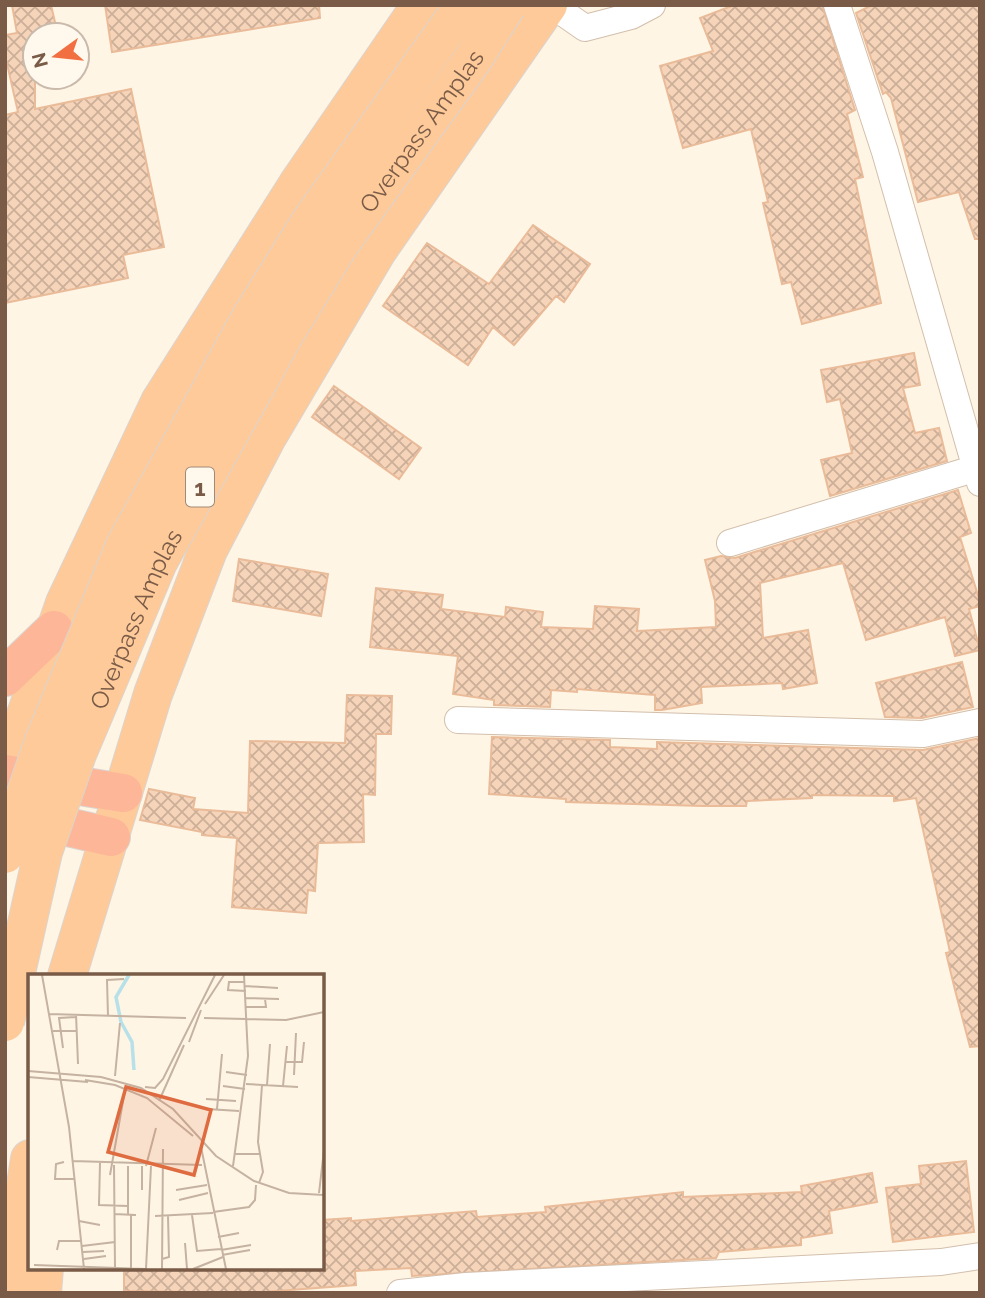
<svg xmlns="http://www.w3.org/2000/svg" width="985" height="1298" viewBox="0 0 985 1298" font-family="Raleway,sans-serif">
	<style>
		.building { fill: url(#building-cross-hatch); stroke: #eabb99; stroke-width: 2 }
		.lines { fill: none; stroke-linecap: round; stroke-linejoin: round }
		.minor-casing { stroke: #d3bfac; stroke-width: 28 }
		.trunk-casing { stroke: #dcd4cf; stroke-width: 40 }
		.motorway-casing { stroke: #dcd4cf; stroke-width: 40 }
		.minor { stroke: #fff; stroke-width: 26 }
		.trunk { stroke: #feca99; stroke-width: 38 }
		.motorway { stroke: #fdb697; stroke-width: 38 }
		.trunk-bridge-casing { stroke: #dcd4cf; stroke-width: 40; stroke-linecap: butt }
		.trunk-bridge { stroke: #feca99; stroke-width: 38 }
		.labels { text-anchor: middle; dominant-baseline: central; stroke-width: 6; stroke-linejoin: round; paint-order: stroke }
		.shield { fill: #fff9ed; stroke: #a18a79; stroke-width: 2 }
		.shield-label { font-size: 23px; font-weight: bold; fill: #795b47 }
		.street-label { font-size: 24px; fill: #795b47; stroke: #fff9ed }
		.inset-river { fill: none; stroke: #b7e0e9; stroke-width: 3.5 }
		.inset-road { fill: none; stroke: #c5b2a1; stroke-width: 2 }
		.view { fill: #df6c41; fill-opacity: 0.15; stroke: #df6c41; stroke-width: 3.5 }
		.inset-edge { fill: none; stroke: #795b47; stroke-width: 3.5 }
	</style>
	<defs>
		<pattern id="building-cross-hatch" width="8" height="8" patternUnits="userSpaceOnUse" patternTransform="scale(1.75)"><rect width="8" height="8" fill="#f6d4ba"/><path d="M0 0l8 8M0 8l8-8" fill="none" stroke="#ccaf99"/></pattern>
	</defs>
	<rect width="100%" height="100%" fill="#fef5e5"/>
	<path class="building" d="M12,5H51L58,35H35V109L131,89L164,247L123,255L128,278L5,303V115L18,112L5,55V35L17,33Z
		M105,5H319L320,18L112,52Z
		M734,5H822L855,110L847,114L863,177L855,179L881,303L802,324L791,282L782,284L763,203L768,202L751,129L683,148L660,66L713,51L700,18Z
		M872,5H980V239H975L959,192L918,202L891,98L886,92L883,94L856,13Z
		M533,225L590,264L564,302L556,296L514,345L493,327L468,365L383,306L427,243L489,284Z
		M914,353L920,385L903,388L915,433L939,428L947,461L830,496L821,460L852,453L840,399L827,402L821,370Z
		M334,386L421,448L399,479L312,417Z
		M958,490L971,533L960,537L980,602V606L969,609L980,650L955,656L945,617L866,640L843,563L760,583L763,638L808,630L817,683L783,689L782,683L701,687L702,703L662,710H655V695L577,689V692L551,690L550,707L494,705V700L453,694L458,656L370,647L376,588L443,595L441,609L505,617L506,607L543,612L541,627L593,629L595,606L639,609L637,631L716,627L715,601L705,560L721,556L735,558Z
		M239,559L328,574L321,616L233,601Z
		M962,662L973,707L922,718L885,717L876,683Z
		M347,695L392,696L391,734H376L375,795L363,794L364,842L318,843L315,891L308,890L306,913L232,907L237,838L202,835V832L140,820L149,789L195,798L193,809L248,813L250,741L345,743Z
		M492,737L610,740V747L657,749V742L923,750L980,738V1046L970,1047L955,990L946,953L950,952L916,798L894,801V796L812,795V798L747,801L746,806H703L566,802V799L489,794Z
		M966,1161L974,1232L893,1242L886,1188L921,1184L919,1166Z
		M872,1173L877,1202L829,1211L832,1233L801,1238V1245L719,1252L716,1258L412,1276L411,1268L355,1271L356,1285L250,1293L124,1291V1268H322V1220L351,1218V1221L476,1211L477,1217L546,1212L545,1207L683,1192V1197L802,1192L801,1186Z"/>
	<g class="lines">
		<defs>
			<path id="minor" d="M552,5L585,28L631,16L652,5
				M837,5L885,152L980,483
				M730,543L980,467
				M458,720L923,734L980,722
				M400,1293L466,1286L941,1262L980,1256"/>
			<path id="trunk" d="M5,775L65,603L160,402L300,181L421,5
				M67,976L153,694L208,550L267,437L377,251L548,5
				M13,1293L16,1248L30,1159
				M42,1293L44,1268"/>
			<path id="motorway" d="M5,677L54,630
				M5,774L123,793
				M20,816L111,837"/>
		</defs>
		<use href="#minor" class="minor-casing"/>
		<use href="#trunk" class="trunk-casing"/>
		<use href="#motorway" class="motorway-casing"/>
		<use href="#minor" class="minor"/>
		<use href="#trunk" class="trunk"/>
		<use href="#motorway" class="motorway"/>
		<defs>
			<g id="trunk-bridge">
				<path d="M5,854L44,741L125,546L253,314L309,224L464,5"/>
				<path id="s1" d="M5,1022L43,852L77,754L158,562L285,333L339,245L473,59L507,5"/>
			</g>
		</defs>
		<use href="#trunk-bridge" class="trunk-bridge-casing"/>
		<use href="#trunk-bridge" class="trunk-bridge"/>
	</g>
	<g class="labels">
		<rect class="shield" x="186" y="467.5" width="28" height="39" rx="5"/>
		<g class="shield-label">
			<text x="200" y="487">1</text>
		</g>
		<g class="street-label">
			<text stroke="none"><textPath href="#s1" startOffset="992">Overpass Amplas</textPath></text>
			<text stroke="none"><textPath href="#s1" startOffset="425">Overpass Amplas</textPath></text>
		</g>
	</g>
	<g transform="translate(28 974)">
		<rect width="296" height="296" fill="#fef5e5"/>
		<path class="inset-river" d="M101,1L88,23L93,48L104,68L106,96"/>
		<path class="inset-road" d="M14,1L41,153L56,295M216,8H201L200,16L218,17M217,12L250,14M218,24L251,25M177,30L196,1M218,33H238L237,25M21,40L158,44M48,40L50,90M80,42L79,6L96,5M176,44L258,46L296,38M25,57H48M161,68L173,36M35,74L31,44L48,43M258,88H274L276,68M0,97L73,103L113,114L145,135L188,182L226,207L261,219L296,221M198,98L219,101M266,101L268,59M87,102L92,49M0,103L60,108M57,106L87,111L119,124L165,162M218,110L270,113M239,111L242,70M195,112L217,115M255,112L259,72M117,113L127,114L135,105L187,1M178,125L208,127M131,127L156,71M179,135L211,137M189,135L194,80M173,173L198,295M207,180H232M45,187L174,191M36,188L28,190L27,205H47M72,189L71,231L100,232M86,191L87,294M118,192L128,154M205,192L220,82L216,1M82,201L97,116M231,209L235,198L230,168L234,111M114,216V192M148,216L179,211M291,219L296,176M151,226L180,219M185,238L221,233L227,226L228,211M86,240L108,241M100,241V192M164,241L169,277L193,275M127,242L185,239M51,247L72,251M190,263L211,259M157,269L159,295M54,272L87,268M29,276L31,267H54M193,276L223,271M55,278L76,277M194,281L222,276M56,285L78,282M134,285L141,283L140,242M6,291L117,295M103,294V241M118,295L123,192M134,295L135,175M165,295L195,283"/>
		<path class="view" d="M98,113L183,136L166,201L80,178Z"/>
		<rect width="296" height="296" class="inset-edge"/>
	</g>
	<rect width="985" height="1298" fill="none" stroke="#795b47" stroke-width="14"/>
	<g transform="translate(56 56) rotate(255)"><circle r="33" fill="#fff9ed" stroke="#c9baab" stroke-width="2"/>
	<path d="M0-5L12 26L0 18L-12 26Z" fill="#f16f40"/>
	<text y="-10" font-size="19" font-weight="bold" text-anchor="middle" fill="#795b47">N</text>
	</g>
</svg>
